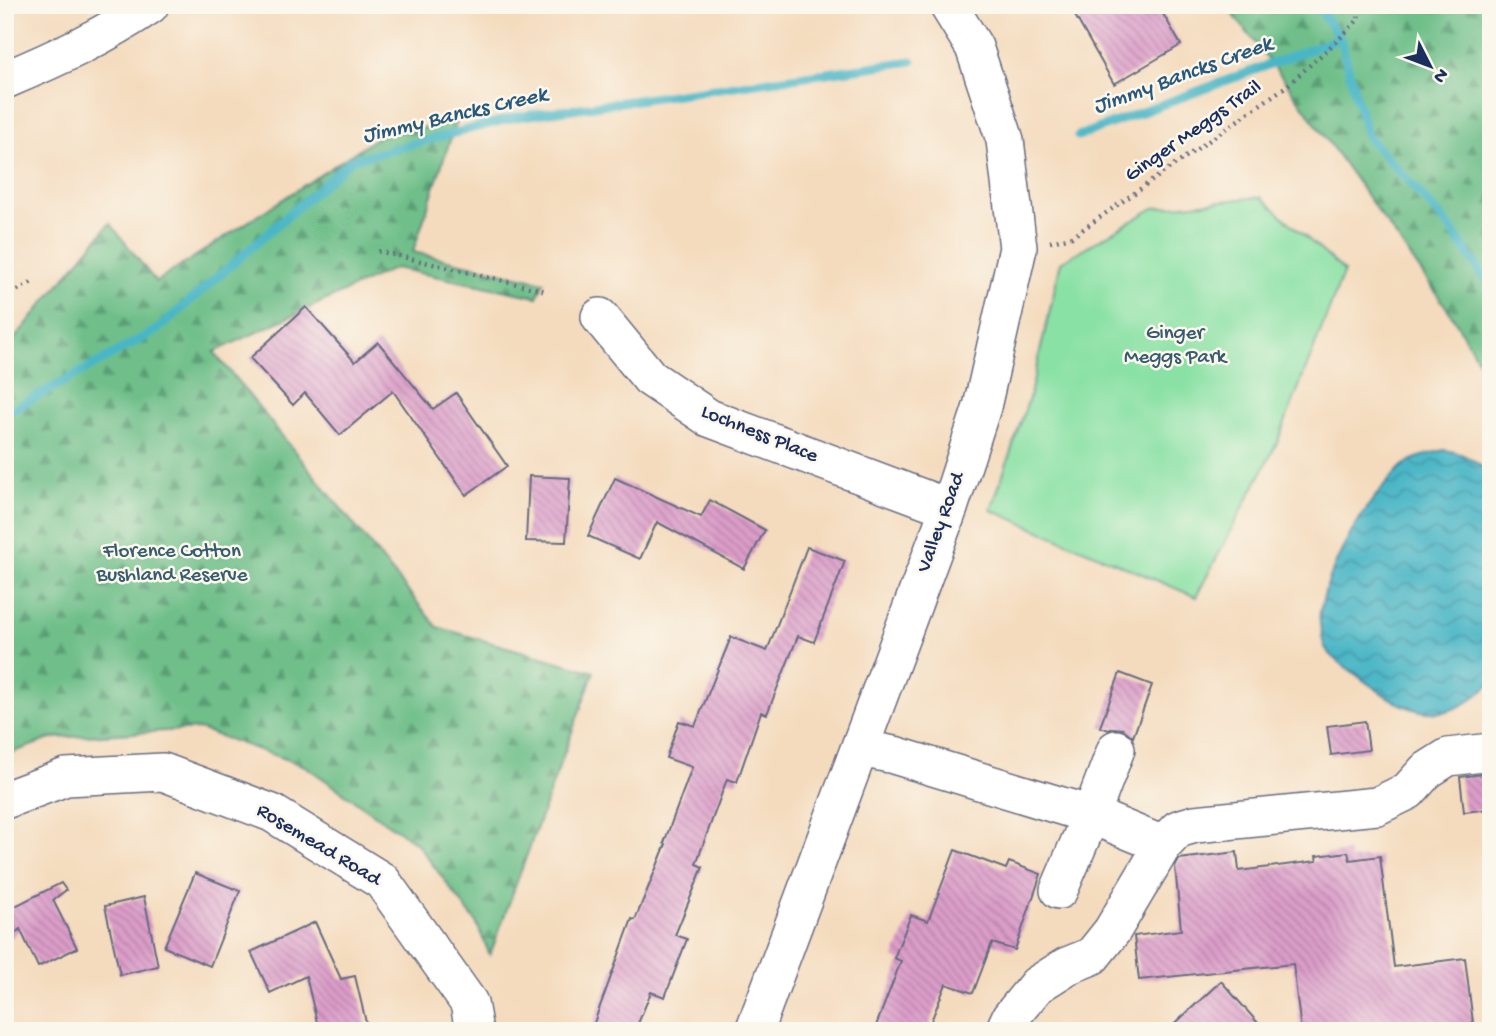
<svg xmlns="http://www.w3.org/2000/svg" width="1496" height="1036" viewBox="0 0 1496 1036" font-family="'Gochi Hand',sans-serif">
	<style>
		.green { fill: #8ae1a5; stroke: #528882; stroke-width: 2 }
		.forest { fill: url(#forest-firs); stroke: #457774; stroke-width: 2 }
		.water { fill: url(#water-waves); stroke: #327292; stroke-width: 2 }
		.lines { fill: none; stroke-linecap: round; stroke-linejoin: round }
		.stream { stroke: #4ab6c6; stroke-width: 9 }
		.building { fill: url(#building-back-hatch) }
		.minor-casing { stroke: #676b80; stroke-width: 40 }
		.path { stroke: #676b80; stroke-width: 4.5; stroke-dasharray: 2 5; stroke-linecap: butt }
		.minor { stroke: #fff; stroke-width: 37 }
		.labels { text-anchor: middle; dominant-baseline: central; stroke-width: 5; stroke-linejoin: round; paint-order: stroke }
		.street-label { font-size: 21px; fill: #1b2f5e; stroke: #fbf7ec }
		.park-label { font-size: 21px; fill: #375c70; stroke: #fbf7ec }
		.water-label { font-size: 23px; font-style: italic; fill: #29587d; stroke: #fbf7ec }
	</style>
	<defs>
		<pattern id="forest-firs" width="22" height="20" patternUnits="userSpaceOnUse" patternTransform="scale(1.75)"><rect width="22" height="20" fill="#6fbf8a"/><path d="M5 1l3.5 6h-7zM16 11l3.5 6h-7z" fill="#5a9c74"/></pattern>
		<pattern id="water-waves" width="16" height="10" patternUnits="userSpaceOnUse" patternTransform="scale(1.75)"><rect width="16" height="10" fill="#4ab6c6"/><path d="M0 5q4-4 8 0t8 0" fill="none" stroke="#3d94a4"/></pattern>
		<pattern id="building-back-hatch" width="6" height="6" patternUnits="userSpaceOnUse" patternTransform="scale(1.75)"><rect width="6" height="6" fill="#dc9dc9"/><path d="M-1 5l2 2M0 0l6 6M5-1l2 2" fill="none" stroke="#b280a6"/></pattern>
	</defs>
	<rect width="100%" height="100%" fill="#fbf7ec"/>
	<filter id="ink" filterUnits="userSpaceOnUse"><feTurbulence type="fractalNoise" baseFrequency=".0143" numOctaves="2"/><feDisplacementMap in="SourceGraphic" scale="14" xChannelSelector="R" yChannelSelector="G"/><feConvolveMatrix kernelMatrix="1 2 1 2 8 2 1 2 1" color-interpolation-filters="sRGB"/></filter>
	<filter id="wash" filterUnits="userSpaceOnUse"><feTurbulence type="fractalNoise" baseFrequency=".00686" numOctaves="4" result="noise"/><feDisplacementMap in="SourceGraphic" scale="28" xChannelSelector="R" yChannelSelector="G"/><feGaussianBlur stdDeviation="1.57" result="paint"/><feColorMatrix in="noise" values="0 0 0 0 0 0 0 0 0 0 0 0 0 0 0 0 0 1.4 0 .05"/><feComposite in="paint" operator="in"/></filter>
	<g filter="url(#wash)">
		<rect width="100%" height="100%" fill="#f4dbbe"/>
		<path class="green" d="M1261,197L1344,271L1277,443L1196,597L991,510L1030,395L1061,262L1154,208Z"/>
		<path class="forest" d="M1226,5H1491V383L1451,314L1288,85Z
			M456,122L413,252L544,282L537,297L395,268L214,352L437,627L594,672L490,955L476,922L417,844L305,766L199,729L53,738L5,755V350L110,223L156,282L381,135Z"/>
		<path class="water" d="M1444,450C1463,452 1478,462 1491,475V684C1475,697 1461,710 1440,712C1405,715 1377,690 1350,670C1342,664 1332,658 1326,649C1324,645 1322,638 1322,633C1320,627 1319,619 1320,612C1329,566 1360,510 1393,476C1396,473 1400,467 1404,465C1415,457 1431,453 1444,450Z"/>
		<g class="lines">
			<path class="stream" d="M1316,5L1340,38L1367,136L1448,225L1491,286
				M1078,136L1340,38
				M5,414L157,330L351,160L516,117L912,61"/>
		</g>
		<g id="blocks">
			<path class="building" d="M1069,5H1158L1181,45L1114,84Z
				M306,307L355,362L378,342L433,409L456,393L507,466L466,495L393,391L340,435L305,393L293,405L250,358Z
				M529,476L570,478L566,542L526,541Z
				M615,478L701,517L710,500L765,530L744,569L657,522L640,559L588,536Z
				M807,547L845,561L814,642L798,636L767,714L761,712L737,782L727,779L696,864L703,867L675,935L687,939L665,997L651,992L635,1031H591L632,919L635,920L666,844L664,843L692,767L666,758L679,721L695,726L731,637L767,651Z
				M1120,673L1152,685L1133,737L1123,729L1113,728L1109,730L1100,727Z
				M1365,721L1369,750L1331,755L1327,726Z
				M1491,773V809L1464,812L1460,777Z
				M955,850L1006,869L1009,862L1041,874L1015,950L992,943L973,993L946,984L927,1031H874L901,961L894,958L911,915L928,921Z
				M1237,852L1239,871L1317,861L1316,856L1348,852L1350,860L1380,856L1394,967L1465,958L1474,1031H1301L1293,964L1139,980L1134,936L1181,930L1175,866L1179,859Z
				M195,873L240,891L210,966L164,947Z
				M61,883L66,890L53,900L77,948L38,967L20,929L5,943V911Z
				M144,897L158,966L120,975L105,906Z
				M315,922L341,979L355,976L368,1031H319L306,976L270,993L251,952Z
				M1221,981L1265,1031H1167Z"/>
		</g>
	</g>
	<g filter="url(#ink)">
		<use href="#blocks" fill-opacity="0" stroke="#676b80" stroke-width="2"/>
		<g class="lines">
			<defs>
				<path id="minor" d="M5,80C55,59 105,36 150,5
					M600,317L650,378L709,418L949,508
					M860,748L894,755L1091,815L1163,845
					M5,800L66,777L163,772L272,813L382,881L469,1003L474,1031
					M1059,890L1091,815L1116,749
					M754,1031L949,508L982,407L1018,248L1005,140L974,47L948,5
					M1004,1031L1010,1018L1037,985L1067,966L1092,956L1112,931L1163,845L1178,829L1195,824L1377,806L1408,791L1426,771L1448,757L1491,752"/>
			</defs>
			<use href="#minor" class="minor-casing"/>
			<path class="path" d="M1050,242L1072,237L1288,85L1340,38L1359,19L1355,5
				M378,251L546,291
				M5,297L34,281"/>
			<use href="#minor" class="minor"/>
		</g>
	</g>
	<g class="labels">
		<g class="street-label">
			<text transform="translate(1194 132) rotate(-35)">Ginger Meggs Trail</text>
			<text transform="translate(759 435) rotate(22)">Lochness Place</text>
			<text transform="translate(942 523) rotate(-70)">Valley Road</text>
			<text transform="translate(318 846) rotate(31)">Rosemead Road</text>
		</g>
		<g class="park-label">
			<text x="1175" y="334">Ginger<tspan x="1175" dy="24">Meggs Park</tspan></text>
			<text x="172" y="552">Florence Cotton<tspan x="172" dy="24">Bushland Reserve</tspan></text>
		</g>
		<g class="water-label">
			<text transform="translate(1183 76) rotate(-20)">Jimmy Bancks Creek</text>
			<text transform="translate(455 116) rotate(-13)">Jimmy Bancks Creek</text>
		</g>
	</g>
	<rect width="1496" height="1036" fill="none" stroke="#fbf7ec" stroke-width="28"/>
	<g transform="translate(1430 66) rotate(132)" stroke="#fbf7ec" stroke-width="5" paint-order="stroke">
	<path d="M0-5L12 26L0 18L-12 26Z" fill="#1b2f5e"/>
	<text y="-10" font-size="19" font-weight="bold" text-anchor="middle" fill="#1b2f5e">N</text>
	</g>
</svg>
